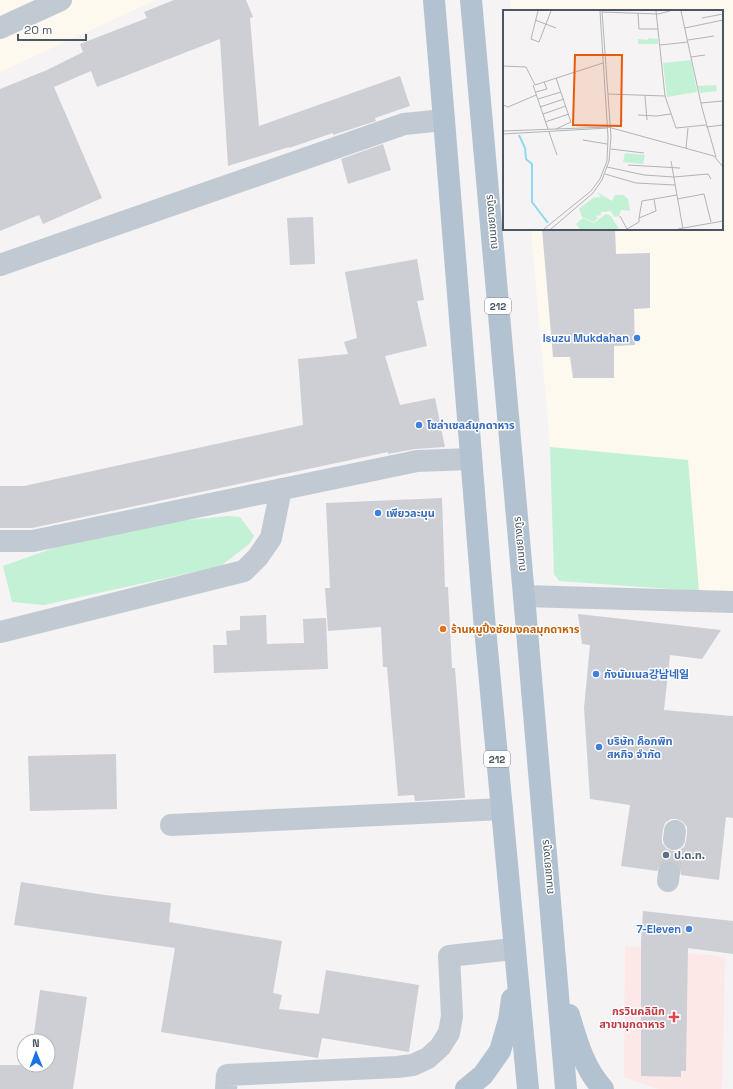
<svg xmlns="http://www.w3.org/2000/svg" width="733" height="1089" viewBox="0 0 733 1089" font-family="'Space Grotesk','Noto Sans KR','Noto Sans Thai',sans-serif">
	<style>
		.commercial { fill: #fdf9ef }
		.medical { fill: #fce8e6 }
		.green { fill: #c3f1d5 }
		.building { fill: #cdcfd5; fill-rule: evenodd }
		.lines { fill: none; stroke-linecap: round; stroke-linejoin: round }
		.minor-tunnel { stroke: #caccce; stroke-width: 22; stroke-dasharray: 22 11; stroke-linecap: butt }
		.minor { stroke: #c1cad2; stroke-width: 22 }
		.major { stroke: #b3c2d1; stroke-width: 22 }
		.shop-dot { fill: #3f7fe0; stroke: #fff; stroke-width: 1.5 }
		.food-dot { fill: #e8710a; stroke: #fff; stroke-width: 1.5 }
		.service-dot { fill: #5c6f8a; stroke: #fff; stroke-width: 1.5 }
		.health-dot { fill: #e0444e; stroke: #fff; stroke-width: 1.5 }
		.labels { text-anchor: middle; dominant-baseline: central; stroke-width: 3; stroke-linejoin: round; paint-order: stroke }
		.shield { fill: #fff; stroke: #808990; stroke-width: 1 }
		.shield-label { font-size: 10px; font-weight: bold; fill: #4a5661 }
		.street-label { font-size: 11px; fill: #4a5661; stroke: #fff }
		.shop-label { font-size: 11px; font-weight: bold; fill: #366cbe; stroke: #fff; text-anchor: start }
		.food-label { font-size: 11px; font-weight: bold; fill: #c56008; stroke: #fff; text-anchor: start }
		.service-label { font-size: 11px; font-weight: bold; fill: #4e5e75; stroke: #fff; text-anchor: start }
		.health-label { font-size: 11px; font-weight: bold; fill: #be3a42; stroke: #fff; text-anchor: end }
		.inset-river { fill: none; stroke: #90daee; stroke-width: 2 }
		.inset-road { fill: none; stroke: #b1b4b9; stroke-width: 1 }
		.view { fill: #e8590c; fill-opacity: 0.15; stroke: #e8590c; stroke-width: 2 }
		.inset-edge { fill: none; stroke: #4a5661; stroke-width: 2 }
	</style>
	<rect width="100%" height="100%" fill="#f5f3f3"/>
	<path class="commercial" d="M0,0H156L0,72Z
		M510,0H733V592L699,591L688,460L550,447L531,229H722V11H511Z"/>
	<path class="medical" d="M625,946L725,957L722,1089H658L624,1077Z"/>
	<path class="green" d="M550,447L688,460L699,591L559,581L554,574Z
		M228,516L240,517L254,536L249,544L221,566L44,605L12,602L3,566L76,540L169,522Z"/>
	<path class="building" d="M174,0H246L253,17L250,18L259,126L400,76L410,106L375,118L376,121L333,135V133L289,148V147L228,166L220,39L97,87L91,71L54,87L102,198L43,224L39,215L0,231V89L47,70L83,52L80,44L147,18L144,12Z
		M383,144L391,170L348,184L341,159Z
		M313,217L315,264L290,265L287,218Z
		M542,229H615L616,254L650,253V308L634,309L635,345L614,346V378H573L570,357H553Z
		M417,259L424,300L417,301L427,346L385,356L400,405L435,398L445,447L415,449L388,454V452L32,528H0V486H24L303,425L298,359L348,354L344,342L357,338L345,272Z
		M442,498L445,587H448L452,668H455L465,798L415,801L414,795L398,796L387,667H383L381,627L328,631L325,588H330L326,503Z
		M578,614L721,630L702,659L670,655L664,710L733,716V818L726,817L719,880L681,875L680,868L676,863L671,861L664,862L659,866L657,871L621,866L630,805L590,799L584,708L590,645L582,644ZM671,819H676L682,821L687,827V833L686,841L684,847L678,851H673L667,849L662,843V837L663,829L665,823Z
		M266,615L267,644L304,643L303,619L326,618L328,669L214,673L213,645H227L226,631L240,630V616Z
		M116,754L117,809L30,811L28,756Z
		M21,882L105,895L171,903L169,922L282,941L273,993L282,995L279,1009L319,1014L326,970L419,985L409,1052L322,1038L318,1058L161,1032L175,948L14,925Z
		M643,911L733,921V954L688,948L686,1071H681V1077L641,1076V941Z
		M40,990L87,997L73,1089H0V1065H48V1041H33Z"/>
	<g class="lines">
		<path class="minor-tunnel" d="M669,873L674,839"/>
		<path class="minor" d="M0,28L61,0
			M0,265L404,124L444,120
			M0,541H33L417,461L471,459
			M524,596L733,602
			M0,632L244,571L258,557L271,538L281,489
			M171,825L502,809
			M674,839L675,831
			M668,881L669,873
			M226,1089L227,1075L397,1067L413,1065L428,1058L440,1047L449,1033L452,1016L449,956L514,949"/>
		<path class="major" d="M434,0L444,120L484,617L528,1089
			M471,0L524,596L566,1089
			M569,1015C577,1042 584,1068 603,1089
			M466,1089L483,1075L500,1051L509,1020L512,999"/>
	</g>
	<g class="shop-dot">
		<circle cx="637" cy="338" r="4"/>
		<circle cx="419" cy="425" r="4"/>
		<circle cx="378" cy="513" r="4"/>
		<circle cx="596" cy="674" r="4"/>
		<circle cx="599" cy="747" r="4"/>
		<circle cx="689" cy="929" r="4"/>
	</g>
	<circle class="food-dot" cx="443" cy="629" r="4"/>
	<circle class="service-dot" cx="666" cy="855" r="4"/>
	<path class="health-dot" d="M672 1011h4v4h4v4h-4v4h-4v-4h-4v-4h4z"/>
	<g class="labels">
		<g class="shield">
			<rect x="485" y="298" width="26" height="16" rx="3"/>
			<rect x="484" y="751" width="26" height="16" rx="3"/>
		</g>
		<g class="shield-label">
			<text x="498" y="306">212</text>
			<text x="497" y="759">212</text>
		</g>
		<g class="street-label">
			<text transform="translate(491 222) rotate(-95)">ถนนชยางกูร</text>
			<text transform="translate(519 544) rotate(-95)">ถนนชยางกูร</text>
			<text transform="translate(547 867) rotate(-95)">ถนนชยางกูร</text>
		</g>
		<g class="shop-label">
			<text x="629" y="338" text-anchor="end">Isuzu Mukdahan</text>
			<text x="427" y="425">โซล่าเซลล์มุกดาหาร</text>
			<text x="386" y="513">เพียวละมุน</text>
			<text x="604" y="674">กังนัมเนล강남네일</text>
			<text x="607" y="741">บริษัท ค็อกพิท<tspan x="607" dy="13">สหกิจ จำกัด</tspan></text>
			<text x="681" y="929" text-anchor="end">7-Eleven</text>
		</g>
		<g class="food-label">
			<text x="451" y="629">ร้านหมูปิ้งชัยมงคลมุกดาหาร</text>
		</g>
		<g class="service-label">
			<text x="674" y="855">ป.ต.ท.</text>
		</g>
		<g class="health-label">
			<text x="665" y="1011">กรวินคลินิก<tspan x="665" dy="13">สาขามุกดาหาร</tspan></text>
		</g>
	</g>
	<g transform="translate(503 10)">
		<rect width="220" height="220" fill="#f5f3f3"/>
		<path d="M146,28L155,29V34H135V29L144,30ZM188,50L194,82L164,87L160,53ZM213,75L214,81L197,83L195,76ZM122,143L142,145L140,154L120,152ZM94,182L109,191L112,185H120L125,189L127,201L118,200L116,206L111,207L108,201L98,202V205L93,206L95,208L91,212L79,207L76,199L90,188L98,187ZM103,204L108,206L116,219H77L73,214L80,208L91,213Z" fill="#c3f1d5"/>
		<path class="inset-river" d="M16,125L22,138L23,149L29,154V192L45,213"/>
		<path class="inset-road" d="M35,1L28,29L36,32L48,1M153,1L162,86L173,118L203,115M178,1L199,98L213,147M99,2L155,4L167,1M135,3L136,19H155M199,8L220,4M32,10L53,18M182,18L220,10M185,30L211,26M157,35L185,32M188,47L202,45M0,56L23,57L32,75L100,53M53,68L68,112L53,119M30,75L45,119M33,82L44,79L41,72M105,84L162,86M142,86L144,110M35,89L58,82M198,93L220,91M0,95L5,97L33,85M37,97L61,89M40,104L63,96M135,105L153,106L168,104M42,112L66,104M203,117L220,115M0,121L105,117L211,146L220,157M46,122L54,145M0,124L105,118M80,130L104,134M183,138L185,118M108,139L141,143M168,151L180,219M125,155L177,158M104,157L141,165L171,167L205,164L208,169M102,164L133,173L172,175M174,189L201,184L208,212M117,206L124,219M136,208L139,191L174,185M41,219L88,181L97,169L104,151L105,127L97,1M48,219L90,183L99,170L106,151L108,127L99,1M124,219L136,212V208L153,201L151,189M175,219L220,211"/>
		<path class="view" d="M72,45H119L118,116L70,115Z"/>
		<rect width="220" height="220" class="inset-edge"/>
	</g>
	<g transform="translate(36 1053) rotate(359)"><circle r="19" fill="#ffffff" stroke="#b7bbc0"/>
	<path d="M0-3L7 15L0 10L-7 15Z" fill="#1a73e8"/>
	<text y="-6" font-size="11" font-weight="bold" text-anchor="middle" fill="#4a5661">N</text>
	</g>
	<path d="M18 34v6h68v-6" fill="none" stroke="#4a5661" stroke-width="2"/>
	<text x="24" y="34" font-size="12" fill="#4a5661" stroke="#ffffff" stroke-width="3" paint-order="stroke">20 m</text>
</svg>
